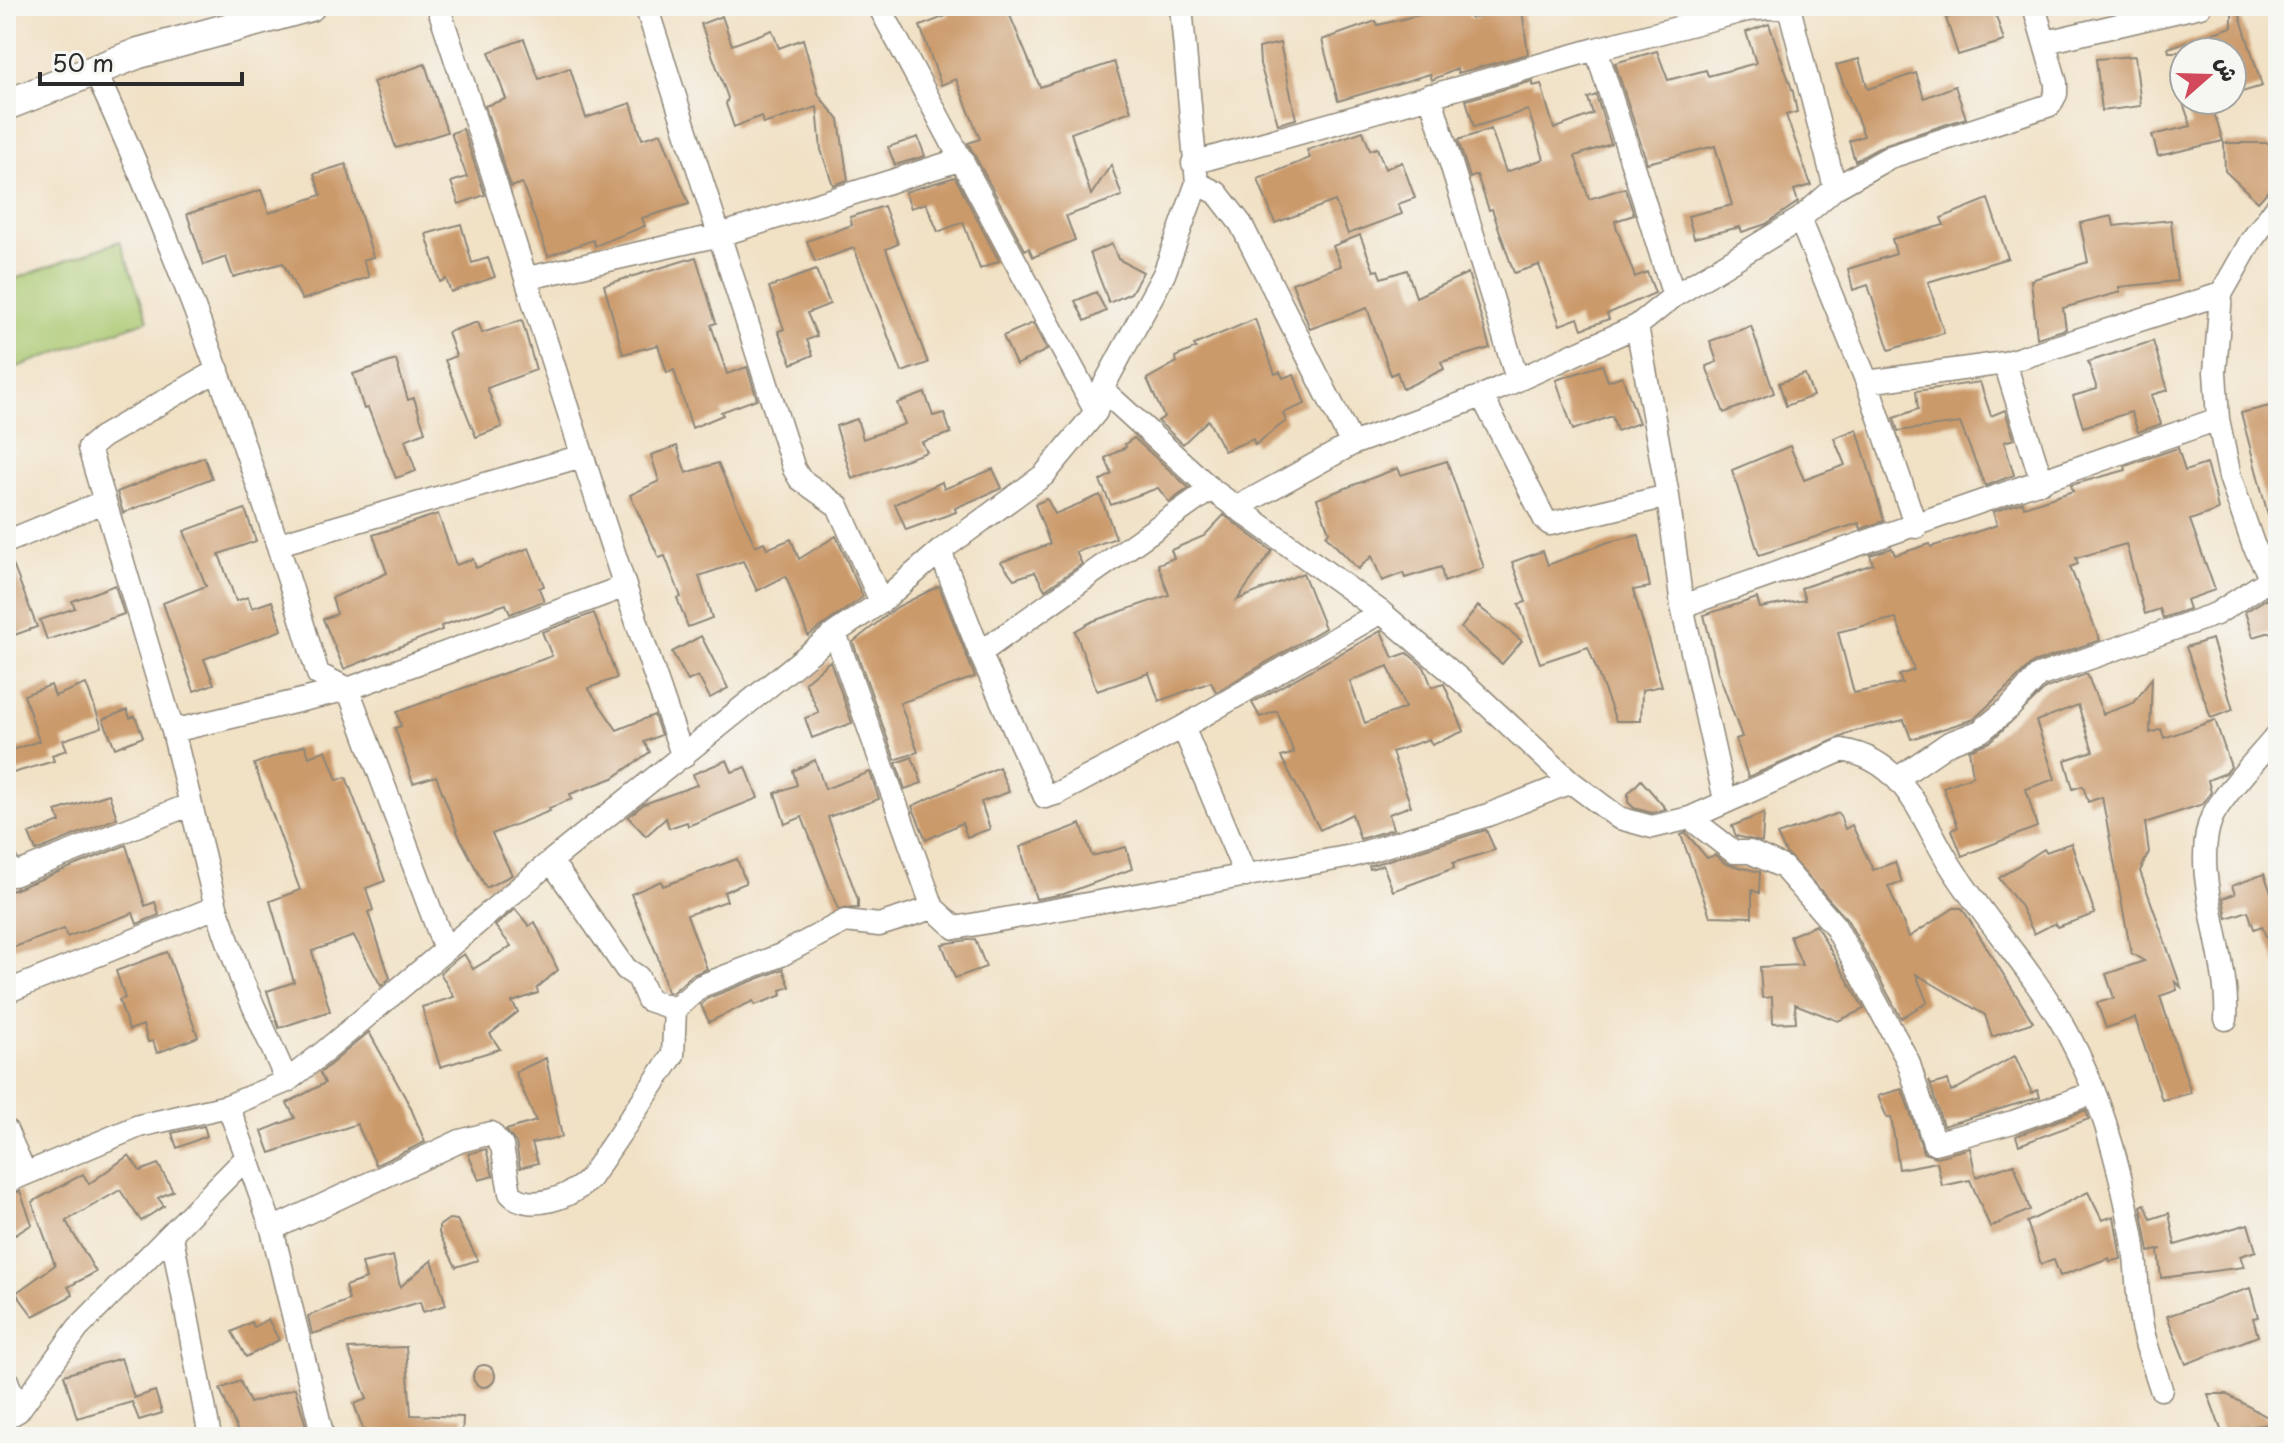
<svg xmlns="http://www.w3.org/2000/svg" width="2284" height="1443" viewBox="0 0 2284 1443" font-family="'Playpen Sans','Playpen Sans Arabic',sans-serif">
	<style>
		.green { fill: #aac86f; stroke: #6a7a4d; stroke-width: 2 }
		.building { fill: #cb9a6b; fill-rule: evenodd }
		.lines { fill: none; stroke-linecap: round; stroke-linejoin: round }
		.street-casing { stroke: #8e8678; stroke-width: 25 }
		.secondary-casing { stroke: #8e8678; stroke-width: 33 }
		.street { stroke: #fff; stroke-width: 22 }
		.secondary { stroke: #fff; stroke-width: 30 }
	</style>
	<rect width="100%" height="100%" fill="#f6f6f2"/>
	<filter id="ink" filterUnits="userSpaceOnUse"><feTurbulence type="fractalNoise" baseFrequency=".0125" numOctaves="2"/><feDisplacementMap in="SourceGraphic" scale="16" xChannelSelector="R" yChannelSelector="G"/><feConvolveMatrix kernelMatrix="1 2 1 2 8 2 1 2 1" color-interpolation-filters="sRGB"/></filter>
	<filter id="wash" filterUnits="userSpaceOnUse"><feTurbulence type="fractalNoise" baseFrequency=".006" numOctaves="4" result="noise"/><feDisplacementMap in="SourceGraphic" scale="32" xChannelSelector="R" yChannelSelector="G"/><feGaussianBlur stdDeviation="1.8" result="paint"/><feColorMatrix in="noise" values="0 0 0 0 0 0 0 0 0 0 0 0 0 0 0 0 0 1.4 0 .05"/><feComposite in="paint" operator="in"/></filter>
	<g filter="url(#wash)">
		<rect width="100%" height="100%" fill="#f1e1c5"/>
		<path class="green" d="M120,241L148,320L6,371V282Z"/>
		<g id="blocks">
			<path class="building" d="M945,6H1006L1040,87L1114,62L1131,111L1071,133L1091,195L1111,165L1122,196L1066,216L1075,240L1033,257L1029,248L1025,250L968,143L980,139L956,79L941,85L920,26L949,15Z
				M1429,6H1465L1470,18L1522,10L1528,54L1458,73L1457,69L1432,80L1430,74L1338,101L1322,40L1376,21L1378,25L1431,12Z
				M1980,6H1993L2004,41L1958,55L1946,18Z
				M2232,6H2237L2262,86L2232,95V52H2169L2168,48L2232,27Z
				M722,16L732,45L772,30L779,48L803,39L819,96L839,120L848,180L833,185L821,150L817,107L763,124L761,116L734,127L726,104L728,98L701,24Z
				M1769,24L1793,92L1797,112L1786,115L1811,185L1794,190L1798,202L1766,224L1742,232L1740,227L1694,238L1688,216L1732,205L1715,146L1647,163L1615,63L1657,51L1668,80L1706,70L1708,76L1756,63L1746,32Z
				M524,39L539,79L570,68L586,118L631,103L642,139L661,133L689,204L642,218L645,226L595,246L593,240L548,256L522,183L511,187L485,106L506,99L489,52Z
				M1280,43L1296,119L1278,124L1260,64L1259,48Z
				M2135,56L2141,106L2102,111L2096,59Z
				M1859,59L1868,89L1916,73L1924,98L1955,86L1966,118L1886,144L1855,161L1849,141L1864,136L1836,65Z
				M425,64L447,132L396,148L373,82Z
				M1533,81V86L1541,84L1554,129L1593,114L1588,98L1596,95L1611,144L1575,156L1589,199L1625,188L1634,215L1615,221L1616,226L1635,277L1647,272L1655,293L1607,314L1609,319L1582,329L1578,318L1560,325L1539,265L1514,273L1492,209L1489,210L1477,175L1470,178L1458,140L1491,129L1506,172L1544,159L1528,110L1474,127L1466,100Z
				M2182,100H2210L2223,141L2158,156L2152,135L2191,126Z
				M463,129L485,195L459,204L451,182L467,177L451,133Z
				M1363,131L1370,150L1377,148L1385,169L1402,162L1415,198L1398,204L1402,214L1348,234L1335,201L1275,223L1258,179L1310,158L1307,150Z
				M918,137L925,156L895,165L888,147Z
				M2224,143H2268L2278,153V180L2258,202L2225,171Z
				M346,164L373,257L363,260L369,277L302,300L283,263L233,277L226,257L204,265L187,214L261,190L269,213L321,195L314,174Z
				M955,177L999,261L980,269L963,222L938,232L926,203L911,208L905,192Z
				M1988,199L2008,258L1928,282L1944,333L1889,350L1868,285L1853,290L1848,269L1896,254L1892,239L1944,225L1941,218Z
				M884,206L898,244L886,249L928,363L902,372L854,248L815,262L807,241L852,225L850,217Z
				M2112,216L2114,226L2171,220L2177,281L2119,287L2120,292L2063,308L2066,329L2037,338L2031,280L2088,262L2080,223Z
				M461,224L472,263L488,258L495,277L451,292L446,279L440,282L426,234Z
				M1360,235L1374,271L1378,270L1381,278L1407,270L1416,297L1468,273L1490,348L1441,362L1444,369L1403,389L1397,372L1391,375L1367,308L1310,329L1292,283L1341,266L1333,246Z
				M1112,244L1118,259L1143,272L1131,293L1109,303L1090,253Z
				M696,257L716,323L711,325L727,374L747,367L757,399L721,412L723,415L692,428L674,370L667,373L658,345L623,354L604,285Z
				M816,270L830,304L807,313L817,336L807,340L813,355L792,364L778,331L784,329L769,287Z
				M1096,292L1106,311L1085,321L1075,301Z
				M1255,319L1275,374L1280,372L1283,378L1294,374L1305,404L1283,413L1286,421L1255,445L1253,439L1224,451L1208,420L1183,444L1158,421L1164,417L1147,379L1177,362L1175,357L1196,348L1194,345Z
				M522,320L536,370L487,388L502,427L476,437L445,360L456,356L448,332L478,322L482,333Z
				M1033,323L1047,350L1016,365L1003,336Z
				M1751,326L1774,393L1724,413L1706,366L1717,362L1710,341Z
				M2153,341L2168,390L2151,395L2161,424L2138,432L2131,412L2083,427L2073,396L2097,389L2088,362Z
				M396,360L408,400L414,398L425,432L405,440L416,471L396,478L368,408L364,409L353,374Z
				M1602,365L1608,381L1622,376L1639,423L1617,431L1612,416L1573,430L1556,380Z
				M1805,374L1813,396L1786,406L1779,383Z
				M1980,382L1991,416L2005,410L2014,439L2004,442L2014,475L1985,486L1960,423L1898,431L1894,418L1918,409L1916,391Z
				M925,393L933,416L944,413L951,433L922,442L927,452L852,479L836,426L857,419L863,439L905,424L897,403Z
				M2278,404V529L2272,530L2241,413Z
				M1857,429L1884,521L1861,529L1859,523L1759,555L1732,470L1790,446L1804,480L1845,465L1834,438Z
				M1134,438L1188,487L1189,488L1169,502L1158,488L1111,505L1100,481L1112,474L1105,458L1126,447L1125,444Z
				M677,446L686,473L718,463L755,546L764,542L767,549L791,539L799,559L836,536L863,597L808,636L786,576L757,591L743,561L699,576L712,618L688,627L677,598L681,597L665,556L659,558L630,495L659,481L651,455Z
				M2178,448L2185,471L2206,464L2215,494L2218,510L2190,520L2215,590L2186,600L2189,609L2163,618L2160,609L2145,614L2126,544L2076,558L2078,564L2070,567L2100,640L2033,663L1974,719L1911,739L1904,720L1855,731L1748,777L1736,739L1742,737L1718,672L1704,615L1757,598L1760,608L1805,600L1801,588L1873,564L1870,555L1892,548L1895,555L1930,544L1931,547L1997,525L1993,512L2023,502L2024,507L2073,491L2071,485L2126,470L2125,466ZM1896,618L1914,670L1899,675L1902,683L1854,693L1838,632Z
				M204,457L212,478L123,513L117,492Z
				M1447,461L1484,568L1444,582L1441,567L1405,578L1403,573L1382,581L1372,556L1358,569L1326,536L1329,532L1317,499L1398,468L1401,475Z
				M993,469L1002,488L955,508L956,512L906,530L895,504L942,482L944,489Z
				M1100,495L1116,538L1076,552L1082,564L1045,590L1035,572L1014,579L1001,562L1050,544L1035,504L1047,499L1055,514Z
				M245,509L256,541L219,554L236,601L248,597L252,608L272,601L282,630L204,659L214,684L194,691L163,603L206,586L184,531Z
				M438,514L456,565L473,559L476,568L529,548L544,586L539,588L544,601L510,614L506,604L441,626L442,630L344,669L323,619L337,614L332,598L387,573L373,535Z
				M1224,515L1272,551L1237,600L1303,573L1325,628L1216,692L1211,682L1159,701L1149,673L1097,691L1075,631L1093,621L1169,595L1158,564L1174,558L1171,550L1204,536Z
				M1639,535L1650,587L1633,590L1662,686L1642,690L1641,721H1616L1588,647L1540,663L1519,604L1526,602L1512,562L1543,551L1548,565L1608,542Z
				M10,557L37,627L6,638V558Z
				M115,585L124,614L47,640L40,620L75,608L72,601Z
				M939,586L975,677L900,703L918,752L895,760L853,642L897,607Z
				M2266,599L2278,606V630L2253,637L2245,612Z
				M1478,606L1522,641L1502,664L1461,628Z
				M594,613L617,678L588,688L617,730L654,715L661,735L644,742L650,752L613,778L570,794L572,799L549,808L550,811L492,834L512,875L486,888L459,836L436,776L413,783L395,728L401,726L397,712L552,656L542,632Z
				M1381,631L1393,658L1407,653L1424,667L1432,687L1444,684L1464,731L1432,745L1429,739L1392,752L1411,806L1389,814L1393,829L1360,839L1352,814L1320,830L1281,757L1294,753L1277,711L1260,717L1252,703ZM1388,666L1405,708L1365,723L1350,681Z
				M701,636L728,688L710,698L698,676L688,681L672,652Z
				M2212,639L2233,710L2211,718L2186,647Z
				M830,661L852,723L812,738L805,718L819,713L805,682Z
				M2087,674L2103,714L2134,703L2152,678L2150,733L2161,729L2164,738L2215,720L2231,767L2226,773L2208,780L2211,792L2203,804L2145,823L2149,852L2140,871L2181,987L2175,982L2177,990L2160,996L2191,1093L2162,1100L2135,1018L2106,1028L2097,1003L2114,998L2106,974L2144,961L2131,953L2102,797L2088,802L2083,786L2073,789L2065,760L2093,751L2078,705L2036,721L2055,779L2026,789L2037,827L1962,856L1952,830L1958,827L1943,787L1973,776L1969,750L1990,742L2046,688Z
				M86,684L102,727L63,740L67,750L52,755L54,761L6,775V752L39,741L24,695L51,685L55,696Z
				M127,710L130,718L135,716L143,737L115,748L103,719Z
				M305,745L309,757L326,750L337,780L346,777L370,840L385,881L366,888L373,910L368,912L390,978L381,986L354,936L312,951L330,1011L279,1028L267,991L294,982L270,901L300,890L254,764Z
				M912,757L922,783L905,789L896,763Z
				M727,760L732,772L746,767L758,798L688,826L687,822L669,828L666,818L646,836L628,817L644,804L697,785L693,774Z
				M815,760L825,789L870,772L879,799L828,817L858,900V908L838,909L802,817L785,824L775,793L797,785L793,771Z
				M999,767L1009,792L981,802L990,829L967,837L962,823L926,840L912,806Z
				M1641,780L1666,809L1652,813L1634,808L1628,802V794Z
				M109,794L117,818L36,851L29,834L60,822L56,811Z
				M1764,813L1762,842L1736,836L1732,826Z
				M1839,813L1845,829L1852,825L1873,870L1895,862L1902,882L1888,886L1909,937L1954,908H1962L2033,1022L1992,1037L1985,1015L1916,974L1927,1002L1901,1018L1847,919L1786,853L1777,835Z
				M1081,824L1092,856L1126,847L1132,869L1064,894L1036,899L1020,847Z
				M1486,830L1495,850L1453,863L1454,868L1393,891L1383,865L1370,869L1369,866Z
				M1686,833L1707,858L1715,855L1726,864L1760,872L1759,893L1752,890V917L1710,916L1681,835Z
				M2071,843L2095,914L2057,927L2055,923L2034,934L2021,907L1999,878L2044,849L2046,852Z
				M126,845L145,906L155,902L159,915L137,924L133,913L67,937L64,929L6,950V893Z
				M737,859L746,883L724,892L727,901L687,915L707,969L692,975L672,993L667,992L658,957L631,894L661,881L663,886Z
				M2264,874L2272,895L2278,893L2276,963L2262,926L2254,929L2248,911L2227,918L2223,898L2235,894L2232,886Z
				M515,909L529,926L535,922L558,970L537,988L538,993L512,1002L518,1012L490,1034L500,1049L440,1067L422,1007L454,997L440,973L458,958L464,954L473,969L511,946L495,926Z
				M1816,925L1864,1009L1838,1021L1795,1004L1796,1022L1773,1023L1772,997L1762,998L1760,967L1802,965L1790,936Z
				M975,939L986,967L955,978L942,944Z
				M167,952L198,1037L157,1053L153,1041L148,1042L143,1025L129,1030L119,1000L125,998L116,971Z
				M783,969L790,987L781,990L782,995L755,1005L753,1001L709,1022L701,1005L708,998Z
				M369,1032L410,1106L425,1142L376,1165L357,1124L270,1153L262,1131L295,1118L287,1103L325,1083L320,1073Z
				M2015,1056L2032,1093L2038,1090L2040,1097L1943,1126L1929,1080L1931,1085L1948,1080L1951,1092Z
				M546,1058L562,1137L532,1143L538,1163L520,1168L516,1143L506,1130L536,1121L515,1072Z
				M1902,1089L1924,1153L1937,1157L1970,1148L1976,1177L2014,1164L2030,1210L1990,1227L1970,1180L1942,1186L1937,1162L1899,1169L1891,1117L1887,1118L1878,1096Z
				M2086,1110L2089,1119L2019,1145L2016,1136Z
				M204,1126L207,1136L177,1148L172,1133Z
				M486,1149L493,1176L479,1180L468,1154Z
				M129,1155L140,1171L158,1164L173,1191L158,1198L164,1206L141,1221L120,1190L66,1221L96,1272L68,1287L73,1295L33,1316L16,1293L55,1265L32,1202L83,1174L89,1184Z
				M20,1191L32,1224L15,1235L6,1219V1196Z
				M2088,1192L2102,1220L2114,1216L2121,1259L2110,1261L2109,1258L2060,1276L2054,1260L2041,1264L2027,1222Z
				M2145,1204L2151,1219L2169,1213L2175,1245L2248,1224L2256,1251L2240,1256L2244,1267L2161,1278L2158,1250L2162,1249L2149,1252L2141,1206Z
				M449,1219L457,1220L478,1260L456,1267L439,1233V1226Z
				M393,1256L400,1287L432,1260L446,1305L423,1312L420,1302L312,1334L308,1316L349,1300L345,1286L366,1279L362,1263Z
				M2250,1288L2258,1317L2253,1318L2258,1336L2186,1364L2167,1316Z
				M268,1319L279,1340L246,1357L232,1332L251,1322L254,1327Z
				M406,1347L411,1415L463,1417L462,1437H366L354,1404L367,1399L348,1349Z
				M121,1358L134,1398L155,1391L162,1413L139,1420L132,1402L77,1418L64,1375Z
				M473 1376a11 11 0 1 1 22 0a11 11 0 1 1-22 0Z
				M240,1381L250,1403L295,1388L309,1437H240L220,1389Z
				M2208,1394H2226L2278,1423L2246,1427L2223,1435Z"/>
		</g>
	</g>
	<g filter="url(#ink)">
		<use href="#blocks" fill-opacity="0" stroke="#8e8678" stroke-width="2"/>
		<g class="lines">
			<defs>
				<path id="street" d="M438,6C521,256 596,509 683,757
					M646,6L794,469L800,479L838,506L881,602
					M879,6L1096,412
					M1789,7L1835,188
					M2046,42L2200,6
					M1596,49L1674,296
					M95,71C185,267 256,468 318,674L348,689L445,949
					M1430,95L1517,379
					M1193,163L1596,49L1747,10L1791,6
					M1197,183L1217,193L1241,224L1352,444
					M2278,205L2251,241L2221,294L2215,372L2218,419L2230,477L2253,544L2278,592
					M1800,219L1867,382L1916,527
					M528,278L720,235L962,159
					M1637,326L1668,496L1682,606L1725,800
					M2005,363L2042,482
					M218,370L102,437L89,448L173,731L216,907L241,978L287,1081
					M1867,382L2005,363L2221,294
					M1102,389L1211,489L1381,612L1462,681L1571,782L1619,818L1652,827L1690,818L1842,750C1907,761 1920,818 1952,868C1988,924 2035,974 2067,1032C2100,1093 2120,1166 2132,1234C2138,1266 2136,1299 2143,1331C2147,1350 2155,1369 2161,1389
					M1482,396L1545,520L1550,524L1668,496
					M1236,508L1352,444L1482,396L1637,326L1674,296L1800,219L1835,188L1890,157L2050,105L2056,94V83L2034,6
					M6,542L103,502
					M279,544L582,456
					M940,551L980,653L1045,797L1058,793L1183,727L1381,612
					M1682,606L2218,419
					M835,633L933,908
					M980,653L1211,489
					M1183,727L1246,876
					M173,731L348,689L623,587
					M1898,778L1949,743L1981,731L2009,708L2038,676L2216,614L2272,578
					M1690,818L1734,852H1750L1783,867L1835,926L1908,1061L1934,1143L2013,1122L2093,1093
					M551,861L626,969L638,977L648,1000L675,1009
					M6,862L13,875L189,805
					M6,992L216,907
					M2226,1019C2230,956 2189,871 2212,817C2223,794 2261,755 2278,734
					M6,1130L24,1171
					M247,1157L272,1229L323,1437
					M6,1182L139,1126L228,1106
					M272,1229L460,1141L491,1133L502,1146L510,1193C528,1214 575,1196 590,1178L673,1055L675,1009L701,986L781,955L845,921L879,925L933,908L955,928L1352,856L1488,815L1571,782
					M172,1237L210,1437
					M6,1378L18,1411
					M6,1418L18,1411L78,1328L247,1157L228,1106L287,1081L324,1052L551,861L835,633L881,602L940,551L1044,475L1096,412L1102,389L1164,274L1197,183L1181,6"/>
				<path id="secondary" d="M6,105L139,53L310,6"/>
			</defs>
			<use href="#street" class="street-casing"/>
			<use href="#secondary" class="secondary-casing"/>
			<use href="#street" class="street"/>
			<use href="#secondary" class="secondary"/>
		</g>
	</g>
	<rect width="2284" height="1443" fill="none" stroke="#f6f6f2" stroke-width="32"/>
	<g transform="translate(2208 76) rotate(70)"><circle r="38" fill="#f6f6f2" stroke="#a5a5a2" stroke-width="2"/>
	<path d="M0-6L14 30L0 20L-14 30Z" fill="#d1495b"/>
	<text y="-12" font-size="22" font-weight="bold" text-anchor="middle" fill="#2b2b2b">ش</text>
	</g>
	<path d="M40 72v12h202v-12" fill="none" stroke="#2b2b2b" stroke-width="4"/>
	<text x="52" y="72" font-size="24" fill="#2b2b2b" stroke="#f6f6f2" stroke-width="6" paint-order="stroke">50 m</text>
</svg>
